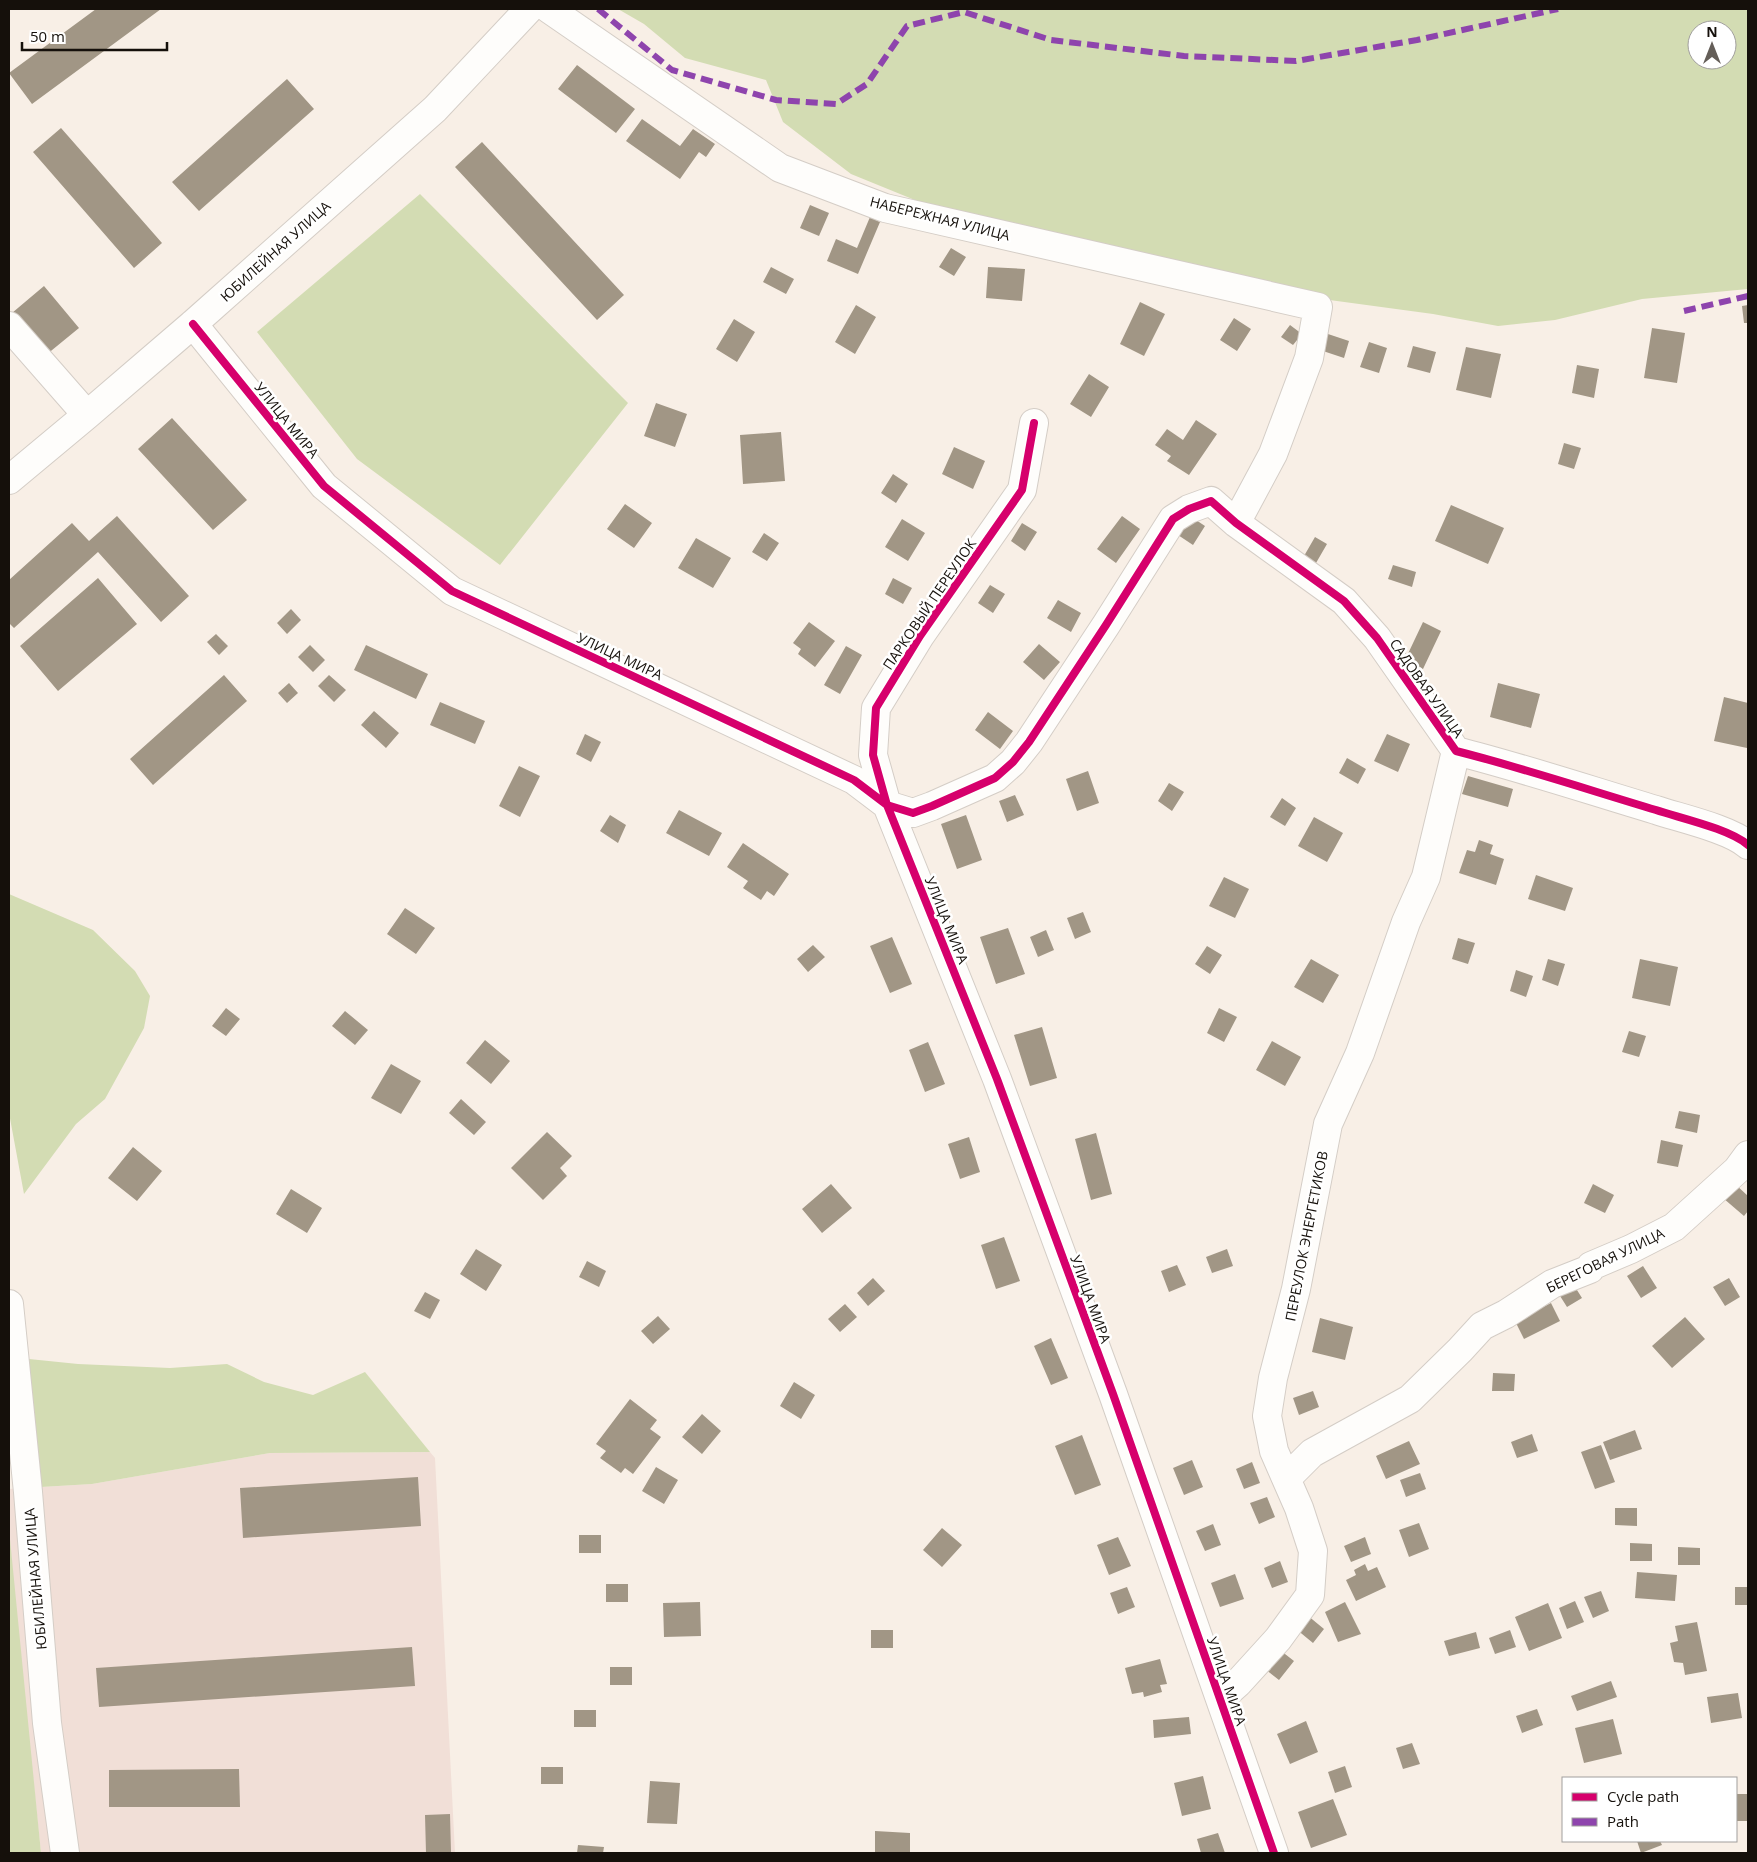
<svg xmlns="http://www.w3.org/2000/svg" width="1757" height="1862" viewBox="0 0 1757 1862" font-family="'Open Sans',sans-serif">
	<style>
		.commercial { fill: #f1dfd7 }
		.green { fill: #d3dcb3; fill-rule: evenodd }
		.building { fill: #a19685 }
		.lines { fill: none; stroke-linecap: round; stroke-linejoin: round }
		.minor-casing { stroke: #d4cdc6; stroke-width: 30 }
		.minor { stroke: #fefdfb; stroke-width: 28 }
		.quiet { stroke: #8e44ad; stroke-width: 6; stroke-dasharray: 12 6; stroke-linecap: butt }
		.cycleway-casing { stroke: #fff; stroke-width: 11 }
		.cycleway { stroke: #d6006c; stroke-width: 8 }
		.labels { text-anchor: middle; dominant-baseline: central; stroke-width: 5; stroke-linejoin: round; paint-order: stroke }
		.street-label { font-size: 14px; fill: #15100b; stroke: #fff }
	</style>
	<rect width="100%" height="100%" fill="#f8efe6"/>
	<path class="commercial" d="M430,1452L435,1458L455,1853H41L16,1616L9,1529V1489L92,1484L270,1453Z"/>
	<path class="green" d="M618,9H1748V289L1642,299L1555,320L1498,326L1433,314L1300,296L932,207L851,174L783,122L766,80L685,58L644,24ZM1697,30H1727V60H1697Z
		M420,194L628,403L500,565L357,459L257,332Z
		M9,894L93,930L135,971L150,996L144,1028L105,1099L76,1124L24,1194L9,1113Z
		M29,1359L78,1364L170,1368L227,1364L264,1382L313,1395L365,1372L430,1452L270,1453L92,1484L41,1487Z
		M9,1529L41,1853H9Z"/>
	<path class="building" d="M96,9H161L32,104L9,73Z
		M577,65L635,109L616,133L558,89Z
		M287,79L314,109L199,211L172,182Z
		M642,119L680,146L693,129L715,144L706,157L699,152L680,179L626,141Z
		M61,128L162,243L134,268L33,152Z
		M482,142L624,295L597,320L455,167Z
		M810,205L829,213L819,236L800,228Z
		M870,217L880,222L858,274L827,261L836,239L857,248Z
		M951,248L966,257L954,276L939,267Z
		M771,267L794,279L786,294L763,282Z
		M988,267L1025,269L1022,301L986,298Z
		M44,286L79,328L46,355L12,313Z
		M1140,302L1165,314L1144,356L1120,344Z
		M856,305L876,317L855,354L835,342Z
		M1748,305V323H1744L1742,306Z
		M1234,318L1251,329L1237,351L1220,340Z
		M734,319L755,332L737,362L716,349Z
		M1290,325L1302,334L1293,345L1281,337Z
		M1652,328L1685,333L1677,383L1644,378Z
		M1328,334L1349,341L1344,358L1323,351Z
		M1369,342L1387,348L1379,373L1360,367Z
		M1413,346L1436,352L1430,373L1407,367Z
		M1466,347L1501,354L1491,398L1456,390Z
		M1577,365L1599,369L1594,398L1572,393Z
		M1089,374L1109,387L1091,417L1070,404Z
		M656,403L687,414L675,447L644,436Z
		M172,418L247,500L213,530L138,449Z
		M1196,420L1217,434L1189,475L1167,461L1171,456L1155,445L1167,429L1183,440Z
		M781,432L785,481L743,484L740,435Z
		M1564,443L1581,448L1574,469L1558,464Z
		M954,447L985,461L973,489L942,474Z
		M893,474L908,484L896,503L881,493Z
		M625,504L652,523L634,548L607,529Z
		M1451,505L1504,528L1488,564L1435,541Z
		M117,516L189,596L161,622L98,552L14,628L9,623V580L72,523L89,541Z
		M1122,516L1140,529L1116,563L1097,549Z
		M1190,516L1205,526L1193,545L1178,535Z
		M902,519L925,533L908,561L885,547Z
		M1022,523L1037,532L1025,551L1011,541Z
		M764,533L779,543L767,561L752,552Z
		M1315,537L1327,544L1316,563L1304,556Z
		M696,538L731,558L713,588L678,568Z
		M1393,565L1416,572L1412,587L1388,579Z
		M98,578L137,624L58,691L20,646Z
		M893,578L912,588L903,604L885,594Z
		M990,585L1005,594L993,613L978,603Z
		M1058,600L1081,613L1071,632L1047,618Z
		M291,609L301,620L287,634L277,623Z
		M809,622L835,641L815,667L798,654L801,649L793,643Z
		M1423,622L1441,631L1423,669L1405,660Z
		M216,634L228,646L219,655L207,642Z
		M1039,644L1060,662L1044,680L1023,662Z
		M310,645L325,660L313,672L298,657Z
		M366,645L428,674L416,699L354,670Z
		M846,646L862,655L840,694L824,685Z
		M224,675L247,701L153,785L130,759Z
		M329,675L346,690L334,702L318,686Z
		M289,683L298,693L287,703L278,693Z
		M1498,683L1540,694L1531,728L1490,717Z
		M1724,697L1748,703L1747,748L1714,741Z
		M440,702L485,721L475,744L430,725Z
		M374,711L399,733L386,748L361,725Z
		M988,712L1013,731L1000,749L975,730Z
		M585,734L601,742L591,762L576,754Z
		M1387,734L1410,744L1398,772L1374,761Z
		M1347,758L1366,769L1358,784L1339,773Z
		M519,766L540,776L520,817L499,806Z
		M1088,771L1099,803L1077,811L1066,779Z
		M1468,776L1513,789L1508,807L1462,794Z
		M1169,783L1184,792L1172,811L1158,801Z
		M1015,795L1024,815L1007,822L999,801Z
		M1282,798L1296,808L1285,826L1270,817Z
		M679,810L722,833L709,856L666,833Z
		M610,815L626,825L618,843L600,831Z
		M966,815L982,860L957,869L941,824Z
		M1314,817L1343,833L1327,862L1298,846Z
		M1479,840L1493,845L1490,854L1504,859L1496,885L1459,873L1467,850L1475,852Z
		M743,843L789,874L774,896L767,891L761,900L743,888L748,881L727,867Z
		M1536,875L1573,888L1565,911L1528,899Z
		M1224,877L1249,889L1235,918L1209,906Z
		M405,908L435,928L416,954L387,934Z
		M1083,912L1091,932L1075,939L1067,918Z
		M1008,928L1025,974L996,984L980,937Z
		M1046,930L1054,950L1038,957L1030,937Z
		M892,937L912,984L890,993L870,946Z
		M1458,938L1475,943L1468,964L1452,959Z
		M813,945L825,957L808,972L797,959Z
		M1207,946L1222,955L1210,974L1195,964Z
		M1311,959L1339,975L1323,1003L1294,987Z
		M1548,959L1565,964L1558,986L1542,980Z
		M1640,959L1678,967L1670,1006L1632,998Z
		M1516,970L1533,976L1526,997L1510,991Z
		M226,1008L240,1019L226,1036L212,1026Z
		M1219,1008L1237,1017L1224,1042L1207,1033Z
		M345,1011L368,1030L355,1045L332,1026Z
		M1042,1027L1057,1078L1030,1086L1014,1035Z
		M1629,1031L1646,1036L1639,1057L1622,1052Z
		M485,1040L510,1061L491,1084L466,1063Z
		M1272,1041L1301,1057L1285,1086L1256,1070Z
		M928,1042L945,1084L925,1092L909,1050Z
		M391,1064L421,1081L401,1114L371,1098Z
		M461,1099L486,1122L474,1135L449,1113Z
		M1679,1111L1700,1115L1697,1133L1675,1128Z
		M547,1132L572,1156L560,1168L567,1176L543,1200L511,1168Z
		M1096,1133L1112,1194L1091,1200L1075,1139Z
		M969,1137L980,1172L960,1179L948,1144Z
		M1661,1140L1683,1145L1678,1167L1657,1163Z
		M133,1147L162,1171L137,1201L108,1178Z
		M831,1184L852,1208L822,1233L802,1209Z
		M1593,1184L1614,1195L1605,1213L1584,1203Z
		M1735,1184L1748,1196V1211L1744,1216L1723,1198Z
		M291,1189L322,1208L307,1233L276,1214Z
		M1004,1237L1020,1281L996,1289L981,1245Z
		M476,1249L502,1265L486,1291L460,1274Z
		M1227,1249L1233,1266L1212,1273L1206,1257Z
		M587,1261L606,1271L599,1287L579,1277Z
		M1177,1265L1186,1285L1169,1292L1161,1271Z
		M1643,1266L1657,1288L1641,1298L1627,1276Z
		M873,1278L885,1291L868,1306L857,1293Z
		M1729,1278L1740,1297L1725,1306L1713,1287Z
		M1570,1279L1582,1298L1567,1307L1555,1288Z
		M425,1292L440,1300L430,1319L414,1311Z
		M1551,1303L1560,1321L1524,1339L1515,1321Z
		M845,1304L857,1317L840,1332L828,1319Z
		M658,1316L670,1329L653,1344L641,1331Z
		M1685,1317L1705,1339L1672,1368L1652,1346Z
		M1320,1318L1353,1327L1345,1360L1312,1352Z
		M1051,1338L1068,1378L1051,1385L1034,1346Z
		M1493,1373L1515,1374L1514,1391H1492Z
		M794,1382L815,1395L801,1419L780,1406Z
		M1313,1391L1319,1407L1299,1415L1293,1398Z
		M630,1399L657,1420L650,1429L661,1437L633,1474L625,1468L621,1473L600,1458L606,1451L596,1444Z
		M702,1414L721,1431L702,1454L682,1437Z
		M1635,1430L1642,1449L1610,1460L1603,1442Z
		M1532,1434L1538,1451L1517,1458L1511,1442Z
		M1082,1435L1101,1485L1075,1495L1055,1446Z
		M1409,1441L1420,1464L1386,1479L1376,1456Z
		M1601,1445L1615,1482L1595,1489L1581,1452Z
		M1192,1460L1203,1487L1184,1495L1173,1468Z
		M1252,1462L1260,1483L1244,1489L1236,1469Z
		M656,1467L678,1480L664,1504L642,1491Z
		M1420,1473L1426,1489L1406,1497L1400,1480Z
		M418,1477L421,1526L243,1538L240,1488Z
		M1267,1497L1275,1517L1259,1524L1250,1503Z
		M1615,1508H1637V1526L1615,1525Z
		M1419,1523L1429,1549L1409,1557L1399,1530Z
		M1213,1524L1221,1545L1205,1551L1196,1531Z
		M942,1528L962,1545L942,1567L923,1550Z
		M579,1535H601V1553H579Z
		M1118,1537L1131,1566L1109,1575L1097,1545Z
		M1365,1537L1371,1554L1351,1562L1344,1546Z
		M1630,1543L1652,1544V1561H1630Z
		M1678,1547L1700,1548V1565H1678Z
		M1280,1561L1288,1582L1272,1588L1264,1568Z
		M1365,1564L1368,1571L1377,1567L1386,1587L1356,1601L1346,1580L1356,1575L1354,1570Z
		M1637,1572L1677,1575L1675,1601L1635,1598Z
		M1235,1574L1244,1599L1220,1607L1211,1583Z
		M606,1584H628V1602H606Z
		M1127,1587L1135,1607L1118,1614L1110,1593Z
		M1735,1587H1748V1605H1735Z
		M1601,1591L1609,1611L1593,1618L1584,1597Z
		M1575,1601L1584,1622L1567,1629L1559,1608Z
		M700,1602L701,1636L664,1637L663,1603Z
		M1345,1602L1361,1634L1338,1642L1325,1612Z
		M1548,1603L1562,1638L1529,1651L1515,1617Z
		M1307,1615L1324,1629L1313,1643L1296,1629Z
		M1697,1622L1707,1671L1685,1675L1683,1663L1674,1662L1670,1643L1678,1641L1675,1626Z
		M871,1630H893V1648H871Z
		M1510,1630L1516,1647L1495,1654L1489,1638Z
		M1476,1632L1480,1648L1449,1656L1444,1641Z
		M412,1647L415,1686L99,1707L96,1668Z
		M1276,1647L1294,1661L1279,1680L1261,1666Z
		M1160,1659L1167,1684L1160,1685L1162,1692L1144,1697L1143,1692L1132,1694L1125,1668Z
		M610,1667H632V1685H610Z
		M1611,1681L1617,1697L1577,1711L1571,1696Z
		M1738,1693L1742,1718L1711,1723L1707,1697Z
		M1537,1709L1543,1725L1522,1733L1516,1716Z
		M574,1710H596V1727H574Z
		M1189,1717L1191,1734L1154,1738L1153,1720Z
		M1613,1719L1622,1754L1584,1763L1575,1728Z
		M1306,1721L1318,1752L1290,1764L1277,1734Z
		M1412,1743L1420,1764L1403,1769L1396,1748Z
		M1345,1766L1352,1787L1335,1793L1328,1772Z
		M541,1767H563V1784H541Z
		M239,1769L240,1807H109V1770Z
		M1203,1776L1211,1809L1182,1816L1174,1783Z
		M650,1781L680,1783L677,1824L647,1823Z
		M1736,1794H1748V1821H1736Z
		M1333,1799L1347,1835L1311,1848L1298,1812Z
		M450,1814L451,1853H426L425,1815Z
		M875,1831L910,1833V1853H875Z
		M1218,1833L1225,1853H1201L1197,1839Z
		M1637,1841H1660L1662,1845L1641,1853Z
		M578,1845L604,1847L603,1853H577Z"/>
	<g class="lines">
		<defs>
			<path id="minor" d="M549,9L780,168L885,208L1318,307L1309,358L1273,454L1236,523
				M193,324L324,486L452,591L854,780L887,805L913,813L932,806L995,778L1013,762L1029,742L1106,625L1173,519L1189,509L1211,501L1236,523L1344,601L1377,638L1456,751C1523,768 1589,790 1656,810C1680,818 1730,829 1748,845
				M9,326L87,415
				M1034,423L1022,490L920,636L876,708L873,755L887,805L997,1079L1113,1394L1274,1853
				M9,480L87,415L193,324L435,109L529,9
				M9,1304L28,1492L47,1723L65,1853
				M1287,1478L1312,1453L1410,1399L1460,1350L1482,1326L1506,1314L1552,1284L1590,1269L1591,1266L1631,1249L1674,1227L1737,1170L1748,1155
				M1220,1699L1238,1683L1278,1639L1310,1595L1313,1551L1299,1508L1274,1451L1267,1416L1273,1378L1296,1289L1328,1124L1360,1053L1406,922L1426,877L1456,751"/>
		</defs>
		<use href="#minor" class="minor-casing"/>
		<use href="#minor" class="minor"/>
		<path class="quiet" d="M598,9L672,70L776,100L836,104L867,84L907,26L964,12L1051,40L1184,56L1296,61L1417,40L1558,9
			M1684,311L1748,296"/>
		<defs>
			<path id="cycleway" d="M193,324L324,486L452,591L854,780L887,805L913,813L932,806L995,778L1013,762L1029,742L1106,625L1173,519L1189,509L1211,501L1236,523L1344,601L1377,638L1456,751C1523,768 1589,790 1656,810C1680,818 1730,829 1748,845
				M1034,423L1022,490L920,636L876,708L873,755L887,805L997,1079L1113,1394L1274,1853"/>
		</defs>
		<use href="#cycleway" class="cycleway-casing"/>
		<use href="#cycleway" class="cycleway"/>
	</g>
	<g class="labels">
		<g class="street-label">
			<text transform="translate(940 218) rotate(14)">НАБЕРЕЖНАЯ УЛИЦА</text>
			<text transform="translate(275 251) rotate(-42)">ЮБИЛЕЙНАЯ УЛИЦА</text>
			<text transform="translate(287 420) rotate(51)">УЛИЦА МИРА</text>
			<text transform="translate(929 604) rotate(-56)">ПАРКОВЫЙ ПЕРЕУЛОК</text>
			<text transform="translate(620 656) rotate(25)">УЛИЦА МИРА</text>
			<text transform="translate(1427 688) rotate(55)">САДОВАЯ УЛИЦА</text>
			<text transform="translate(947 920) rotate(68)">УЛИЦА МИРА</text>
			<text transform="translate(1306 1236) rotate(-79)">ПЕРЕУЛОК ЭНЕРГЕТИКОВ</text>
			<text transform="translate(1605 1260) rotate(-26)">БЕРЕГОВАЯ УЛИЦА</text>
			<text transform="translate(1091 1299) rotate(70)">УЛИЦА МИРА</text>
			<text transform="translate(35 1579) rotate(-95)">ЮБИЛЕЙНАЯ УЛИЦА</text>
			<text transform="translate(1227 1681) rotate(71)">УЛИЦА МИРА</text>
		</g>
	</g>
	<rect width="1757" height="1862" fill="none" stroke="#15100b" stroke-width="20"/>
	<rect x="1562" y="1777" width="175" height="65" fill="#ffffff" stroke="#a19f9d"/>
	<rect x="1572" y="1793" width="25" height="8" fill="#d6006c" stroke="#a19f9d"/>
	<text x="1607" y="1802" font-size="15" fill="#15100b">Cycle path</text>
	<rect x="1572" y="1818" width="25" height="8" fill="#8e44ad" stroke="#a19f9d"/>
	<text x="1607" y="1827" font-size="15" fill="#15100b">Path</text>
	<g transform="translate(1712 45)"><circle r="24" fill="#ffffff" stroke="#a19f9d"/>
	<path d="M0-4L9 19L0 12L-9 19Z" fill="#645e58"/>
	<text y="-8" font-size="14" font-weight="bold" text-anchor="middle" fill="#15100b">N</text>
	</g>
	<path d="M22 42v8h145v-8" fill="none" stroke="#15100b" stroke-width="2.5"/>
	<text x="30" y="42" font-size="15" fill="#15100b" stroke="#ffffff" stroke-width="4" paint-order="stroke">50 m</text>
</svg>
